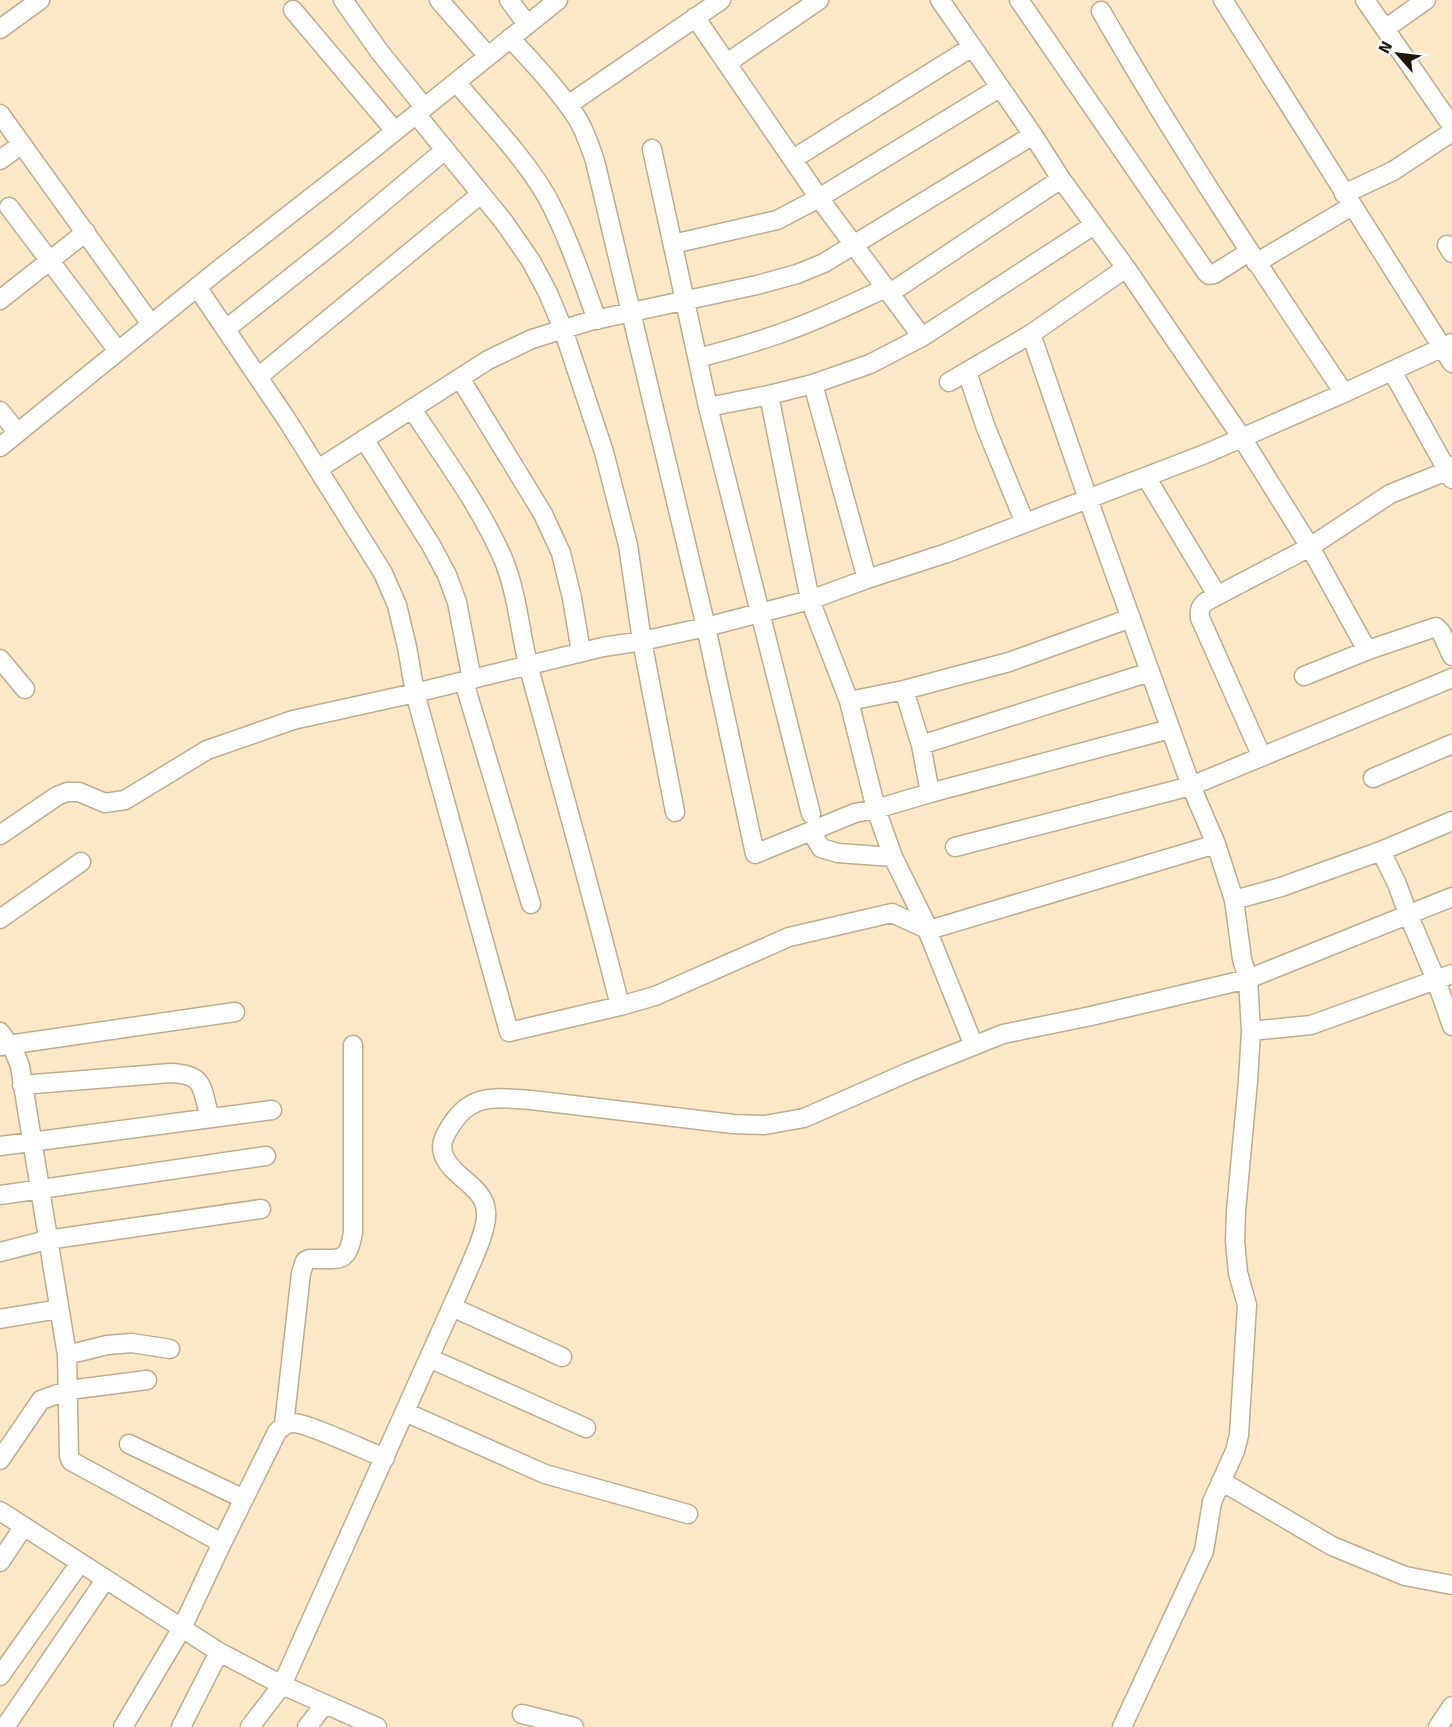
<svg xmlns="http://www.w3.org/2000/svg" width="1452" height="1727" viewBox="0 0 1452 1727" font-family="Signika,sans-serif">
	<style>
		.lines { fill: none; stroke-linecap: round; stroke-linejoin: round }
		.minor-casing { stroke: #bead8c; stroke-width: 21 }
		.minor { stroke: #fff; stroke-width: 18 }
	</style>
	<rect width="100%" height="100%" fill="#fbe8c7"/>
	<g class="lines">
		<defs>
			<path id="minor" d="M343,0L379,51L424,107
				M439,0L488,56
				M509,0L527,24
				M940,0L1033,135L1061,179L1126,268L1242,438L1310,547L1363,643L1366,647L1371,649L1436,627L1441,632L1452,656
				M1019,0L1206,272L1209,275L1214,274L1249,252
				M1223,0L1452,363
				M1365,0L1452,126
				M293,10L395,131
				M1101,11C1176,142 1260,268 1344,393
				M695,17L819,198L922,337
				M0,29L40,0
				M1385,29L1426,0
				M510,38C533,63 558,89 577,118C585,131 590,146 595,161L706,627L755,854L855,813L876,809L930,793L1170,729
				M727,63L819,0
				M456,82C486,118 524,157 547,197C568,236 582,279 597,320
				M568,105L721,0
				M0,114L151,324
				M416,114L504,222L531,261L548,293L563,329L604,452L628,545L642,641L675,812
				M652,149L708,407L811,814
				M793,159L972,47
				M0,160L22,144
				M1344,194L1393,171L1452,132
				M9,207L118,351
				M673,244L777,220L819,198L999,88
				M1447,245L1452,253
				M1256,263L1352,206
				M197,287L287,420L383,573L397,605L407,647L415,693L509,1032L620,1006L655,996L789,937L892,913L929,930L1216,844
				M890,293L1061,179
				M0,300L86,232
				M226,329L338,240L445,150
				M1031,334L1088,499L1191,786L1216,844L1234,900
				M698,358C728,350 758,342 787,331C821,319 853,303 886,288
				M1392,371L1452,479
				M967,372L986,428L1025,523
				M258,377L481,194
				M460,378L543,514L561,553L572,598L581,652
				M949,382L1031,334L1126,268
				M813,384L867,579
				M769,395L810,600L849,701L876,809L893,857L929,930L928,932L974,1046
				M708,407L769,395L813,384L870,364L922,337L1094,225
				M412,409C444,458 481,507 504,561C518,596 520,635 530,672C561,783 592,894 620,1006
				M0,411L17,432
				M364,439L431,545L447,575L457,602L472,680
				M0,447L217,271L363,157L558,0
				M318,469L488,360L532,339L590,321L757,285L797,274L824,263L1033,135
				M1146,477L1217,595
				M0,659L25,689
				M1304,676L1371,649
				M464,682L531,904
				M904,690L921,745L930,793
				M849,701L904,690L1009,662L1131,618
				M921,745L1150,672
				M1262,757L1200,618C1199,610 1200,606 1207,601L1310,547L1390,494L1442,473L1452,466
				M1373,778L1452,744
				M811,831L821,848L838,853L893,857
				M0,835L57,796L67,792H79L105,803L125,800L207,750L293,720L415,693L603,647L642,641L706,627L810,600L867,579L947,553L1205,454L1344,393L1452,343
				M955,847L1191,786L1452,678
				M1381,851L1452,821
				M0,919L81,862
				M1251,1031L1311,1025L1452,974
				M0,1032L14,1051L20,1066L67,1355L69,1456L71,1461L222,1543
				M0,1046L235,1012
				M22,1085L170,1073C206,1074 201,1088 210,1118
				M0,1146L272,1110
				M0,1195L266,1156
				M0,1252L47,1240L261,1209
				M452,1307L562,1357
				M0,1319L59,1309
				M67,1355L107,1345L132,1343L170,1349
				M429,1358L586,1428
				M405,1412L545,1474L688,1514
				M284,1425L301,1273L305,1261L309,1259C338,1258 348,1266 353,1232V1045
				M129,1444L244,1499
				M0,1460L41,1400L69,1390L147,1380
				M1221,1481L1332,1546L1405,1576L1452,1585
				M0,1511L219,1652L282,1685L377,1727
				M0,1562L24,1526
				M0,1676L80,1563
				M522,1714L574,1727
				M5,1727L105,1580
				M123,1727L182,1628L222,1543L277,1432C282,1427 286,1423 293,1423C305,1422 369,1452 385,1458
				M181,1727L219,1652
				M250,1727L282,1685L463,1282C470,1265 488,1230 486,1212C485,1187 454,1178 445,1158C440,1148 442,1141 447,1132C468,1093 492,1097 531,1100L733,1124L765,1125L804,1118L911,1071L1003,1034L1091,1016L1248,979L1242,959L1234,900L1281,887L1381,851L1397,884L1408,914L1436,980L1452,1026
				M307,1727L325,1704
				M1122,1727L1204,1551L1212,1502L1235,1451L1239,1435L1247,1305L1238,1273L1235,1241L1236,1211L1248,1081L1251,1031L1248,979L1452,897
				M1438,1727L1452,1706"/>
		</defs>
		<use href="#minor" class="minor-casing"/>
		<use href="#minor" class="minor"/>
	</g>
	<g transform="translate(1398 54) rotate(298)" stroke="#ffffff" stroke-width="4.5" paint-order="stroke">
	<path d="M0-4.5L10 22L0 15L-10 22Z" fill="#1d170b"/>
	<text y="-9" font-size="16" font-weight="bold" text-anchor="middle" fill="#1d170b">N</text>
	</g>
</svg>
